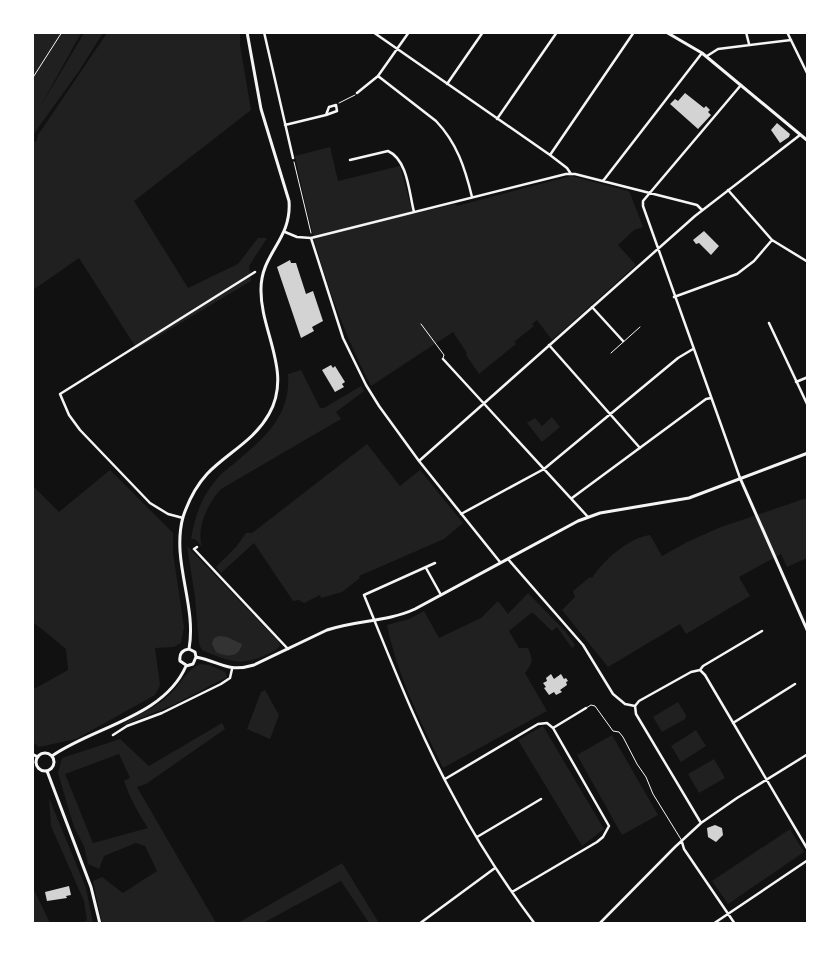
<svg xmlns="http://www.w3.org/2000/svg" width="840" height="956" viewBox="0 0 840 956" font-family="Arial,sans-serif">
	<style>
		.green { fill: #202020; fill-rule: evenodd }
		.water { fill: #333 }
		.building { fill: #d3d3d3 }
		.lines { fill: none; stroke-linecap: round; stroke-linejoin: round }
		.path { stroke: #f5f5f5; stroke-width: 1 }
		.service { stroke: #f5f5f5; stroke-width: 1 }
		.minor { stroke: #f5f5f5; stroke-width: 2.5 }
		.tertiary { stroke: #f5f5f5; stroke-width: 3 }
	</style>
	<rect width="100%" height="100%" fill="#111"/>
	<path class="green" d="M32,33H81L39,109L84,33H103L79,71L33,135Z
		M107,33H240V45L251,110L134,201L188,288L238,264L258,238H267L249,266L251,281L137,349L79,258L33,290V142L37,141L38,135Z
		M330,147L338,181L400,166L413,214L455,204L457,206L571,176L628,191L630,193L643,227L634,230L618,245L636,265L552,340L537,320L532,324L534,326L514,342L516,344L479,374L466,355L467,353L453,332L371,386C347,340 328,290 314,239C307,212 301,184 295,156Z
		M301,370L320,408H324L361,386L364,391L336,412L341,419L221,489C208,503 196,527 202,547L195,539H191C195,516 201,498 216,480C221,473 229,468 236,462C265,437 291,416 288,374Z
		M552,417L560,427L542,442L527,423L535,418L542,426Z
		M367,444L400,486L420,470L463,523L444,539L359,576L360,578L342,592L321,598L320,595L304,603L299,600L293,601L254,543L221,573L216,567L236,547L246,533H252L256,530Z
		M110,470L173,533V553L184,627L181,643L174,647L155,648L160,685L155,695L76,739L39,747L33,742V688H36L68,670L66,649L33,622V486L59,512Z
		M807,498V558L787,567L781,554L739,577L750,596L686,634L680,624L608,667L562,610L575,597L573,591L590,577L592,578C604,560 628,538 650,535L662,556L687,542L721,527Z
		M187,546L279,642L280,645C278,650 273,651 268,654C241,667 228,661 202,650L199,644L195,597Z
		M528,593L565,631L575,645L572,648L557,627L552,631L533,613H531L509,631L519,648H528C533,659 533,663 525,673L547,711L443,768C421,722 397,675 387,625L409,619L424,611L439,638L481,618L498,601L508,614Z
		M200,664L209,665L225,672L227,677L173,705L121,726C133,715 154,709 167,697C179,687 185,671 200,664Z
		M265,690L279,715L270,739L247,729L261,692Z
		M678,702L686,715L685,719L662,732L653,717Z
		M222,723L225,729L146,784L137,787L216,923H102L93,881L102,877L123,893L157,871L145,846L136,843L104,856L99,869L88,864L84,846L74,827L58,773L62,758L120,739L149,766ZM119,754L130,778L124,781C130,798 138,813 148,828L93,843L65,774Z
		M543,726L604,829L582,846L518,740Z
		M696,730L706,746L681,762L671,746Z
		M612,735L658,815L622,835L577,755Z
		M714,759L725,778L699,793L688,774Z
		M49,798L86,888L93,923H75L87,921L84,901L51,826Z
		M790,829L804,852L728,904L712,881Z
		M342,863L379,923H369L341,881L263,923H238Z
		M33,888L50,923H33Z"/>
	<path class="water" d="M219,636L227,637L242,644C239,658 227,657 216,652L212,644L214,638Z"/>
	<path class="building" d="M685,93L704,108L706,106L710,110L708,112L711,115L698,129L670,104L675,99L678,101Z
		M777,123L790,134L789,137L780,143L771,130Z
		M704,231L719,246L711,255L699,243L696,244L693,240Z
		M290,260L291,263H296L306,294L313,291L323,321L312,327L314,331L301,338L277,267Z
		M331,365L333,368L335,366L345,382L342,384L344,387L335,392L322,370Z
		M551,674L554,679L561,674L564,679L566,678L568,681L566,682L567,685L560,690L562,692L556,695L554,692L549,695L544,688L546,687L543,683L547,681L546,678Z
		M715,825L722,828L723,835L716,842L708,837L707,828Z
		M69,886L71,895L66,896L67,898L47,901L45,892Z"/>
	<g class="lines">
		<path class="path" d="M32,79L62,32
			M339,103L355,95
			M294,162L311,233"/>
		<path class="service" d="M421,324L444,355L443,358
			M611,353L640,327
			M586,708L591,705L595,706L613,731L619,732L623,737L637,764L646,777L653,794L682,841"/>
		<path class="minor" d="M264,32L293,158
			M373,32L550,155L567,168L571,174
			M746,32L749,44
			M787,32L808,75
			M707,56L718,49L791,40
			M378,76L436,121C457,143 465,168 472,197
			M447,84L483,32
			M357,93L378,76L409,32
			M497,119L557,32
			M285,125L326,115L337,111L336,105L329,107L326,115
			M550,155L634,32
			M350,160L388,151C408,160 409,193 414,212
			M603,181L702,53
			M728,190L772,240L808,262
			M285,232L297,237L311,238L566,174H575L697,205L702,210
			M311,238L343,338L366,385L379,406L419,461L500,562
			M674,297L737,274L754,261L772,240
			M592,307L623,341
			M769,323L808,406
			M549,345L640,448
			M443,359L588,517
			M796,382L808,377
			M419,461L695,216L800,135
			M740,478L643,206V201L741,85
			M572,498L706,399L711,398
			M461,514L544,469L678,358L693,349
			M183,518L168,514L150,503L80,430L69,415L60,394L255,272
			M197,547L194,549L288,649
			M508,559L583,645L613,694L625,704L635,706
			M435,563L364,595C392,663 419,734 455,799C478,843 505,884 535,924
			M426,568L441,595
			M700,670L705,675L808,850
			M733,723L795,684
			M113,735L127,726L162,713L221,684L230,678L232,669
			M445,779L538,724L547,723L553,728L586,708
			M701,823L636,714L635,706L639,701L691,672L700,670L703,666L762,631
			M477,837L541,799
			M682,842L684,849L735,924
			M512,892L597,842L603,837L609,826L553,728
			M419,924L495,868
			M599,924L675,847L701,823L737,798L808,754
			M713,924L808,860"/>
		<path class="tertiary" d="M666,32L702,53L808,141
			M740,478L808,632
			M189,649C197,605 171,561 183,517C188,502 196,486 207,474C227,453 254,441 269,414C293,372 260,331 261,289C261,253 292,240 289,201L261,109L247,32
			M189,649L195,652L196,657
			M196,657C221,662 227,673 254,665L327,630C356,620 387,622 415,609L578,521L600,513L689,498L808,453
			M186,665L180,661C179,654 182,650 189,649
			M186,666L193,664L196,657
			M36 762a9 9 0 1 1 18 0a9 9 0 1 1-18 0Z
			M32,754L38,757
			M52,756C93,727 164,717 186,666
			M47,771L91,887L100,924"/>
	</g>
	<rect width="840" height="956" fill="none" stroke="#ffffff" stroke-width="68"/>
</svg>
